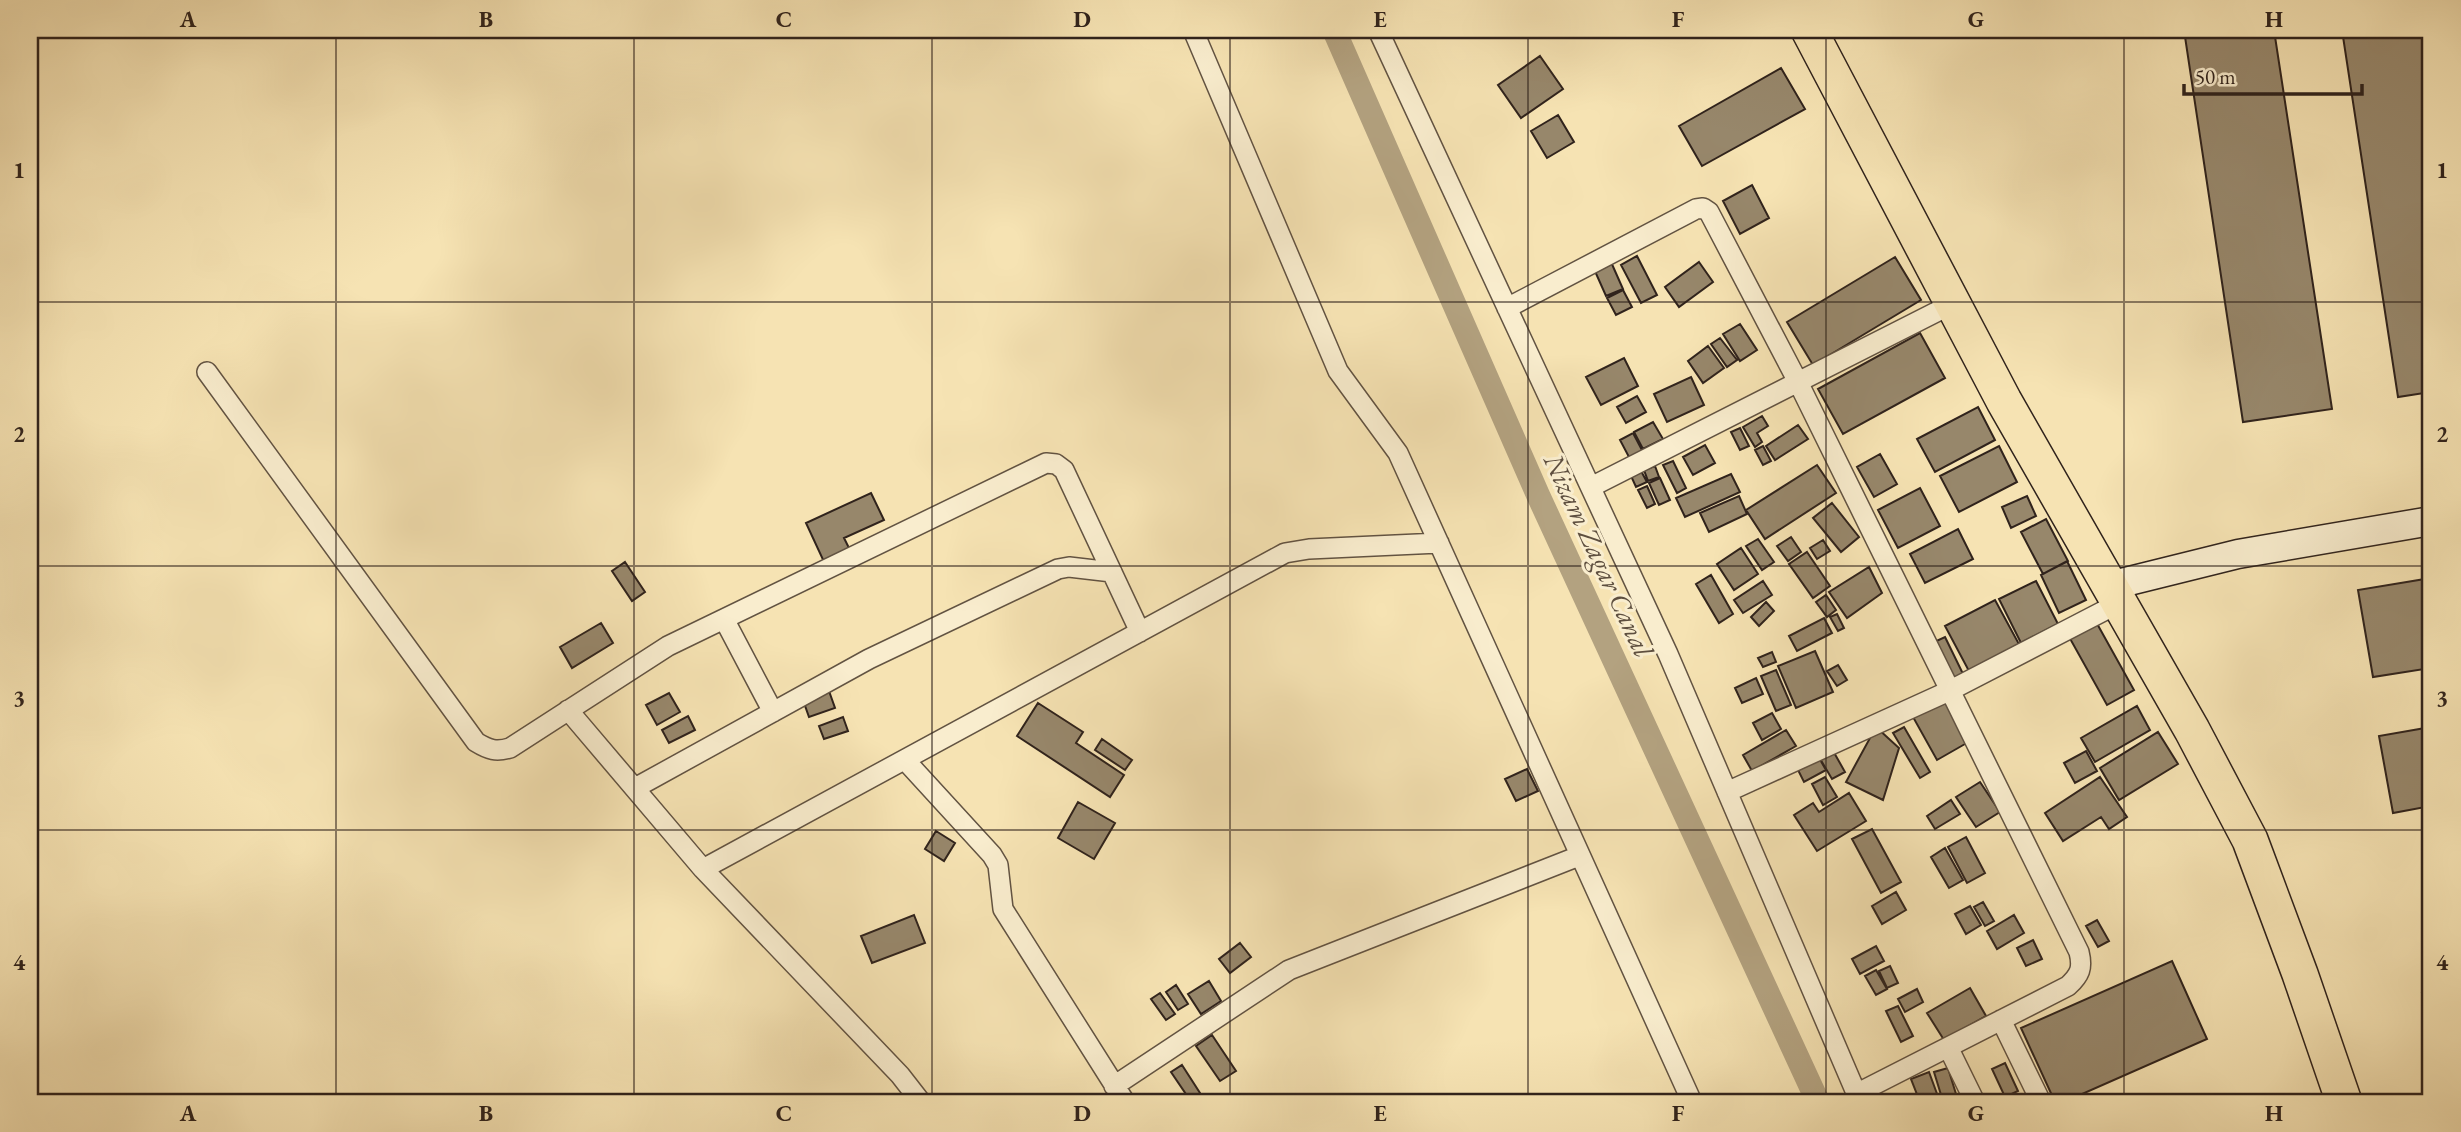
<svg xmlns="http://www.w3.org/2000/svg" width="2461" height="1132" viewBox="0 0 2461 1132" font-family="'EB Garamond',serif">
	<style>
		.lines { fill: none; stroke-linecap: round; stroke-linejoin: round }
		.canal { stroke: #b3a280; stroke-width: 24 }
		.building { fill: #97876b; stroke: #30231c; stroke-width: 2 }
		.street-casing { stroke: #625342; stroke-width: 22 }
		.secondary-casing { stroke: #30231c; stroke-width: 31 }
		.highway-casing { stroke: #30231c; stroke-width: 38 }
		.street { stroke: #f9edce; stroke-width: 19 }
		.secondary { stroke: #f9edce; stroke-width: 28 }
		.highway { stroke: #f6e3b3; stroke-width: 35 }
		.grid { fill: none; stroke: #30231c; stroke-width: 2; stroke-opacity: 0.55 }
		.labels { text-anchor: middle; dominant-baseline: central; stroke-width: 6; stroke-linejoin: round; paint-order: stroke }
		.water-label { font-size: 28px; font-style: italic; fill: #5e4f3f; stroke: #f9edce }
		.neatline { fill: none; stroke: #30231c; stroke-width: 2.5 }
		.grid-label { font-size: 23px; text-anchor: middle; font-weight: bold; fill: #30231c }
	</style>
	<rect width="100%" height="100%" fill="#f6e3b3"/>
	<filter id="stains"><feTurbulence type="fractalNoise" baseFrequency=".00286" numOctaves="4"/><feColorMatrix values="0 0 0 0 .2 0 0 0 0 .09 0 0 0 0 .02 0 0 0 .5 -.17"/></filter>
	<radialGradient id="worn" r=".72"><stop offset=".6" stop-color="#630" stop-opacity="0"/><stop offset="1" stop-color="#630" stop-opacity=".3"/></radialGradient>
	<g class="lines">
		<path class="canal" d="M1334,30L1538,495L1818,1102"/>
	</g>
	<path class="building" d="M2184,30H2274L2332,409L2243,422Z
		M2342,30H2426L2431,64V392L2398,397Z
		M1540,56L1563,89L1521,118L1498,85Z
		M1781,68L1805,109L1702,166L1679,126Z
		M1558,115L1574,142L1547,158L1531,131Z
		M1752,185L1769,218L1740,234L1723,201Z
		M1637,256L1657,295L1641,303L1621,265Z
		M1895,257L1921,300L1813,365L1787,322Z
		M1611,262L1623,289L1606,296L1594,269Z
		M1699,262L1713,282L1679,307L1665,287Z
		M1623,290L1632,307L1616,315L1607,298Z
		M1740,324L1757,350L1740,361L1723,334Z
		M1920,333L1945,378L1843,434L1818,389Z
		M1720,338L1737,360L1727,367L1711,344Z
		M1708,346L1724,368L1703,383L1688,361Z
		M1624,358L1638,386L1601,405L1586,377Z
		M1691,377L1704,405L1667,422L1654,394Z
		M1637,396L1646,412L1626,423L1617,407Z
		M1978,407L1995,440L1935,472L1917,439Z
		M1762,416L1768,426L1757,433L1762,442L1755,447L1743,427Z
		M1653,422L1663,439L1643,449L1634,432Z
		M1798,425L1808,439L1775,460L1766,446Z
		M1740,428L1749,446L1740,450L1731,432Z
		M1633,433L1643,452L1630,459L1620,440Z
		M1705,445L1715,463L1693,475L1683,457Z
		M1763,446L1771,461L1763,465L1755,450Z
		M1999,446L2017,482L1959,512L1940,476Z
		M1880,454L1897,484L1874,497L1857,467Z
		M1673,461L1686,488L1677,493L1663,465Z
		M1817,465L1836,493L1765,539L1746,510Z
		M1655,466L1659,477L1648,481L1644,470Z
		M1641,471L1647,482L1636,487L1631,476Z
		M1731,474L1740,492L1685,517L1676,498Z
		M1660,478L1670,500L1659,505L1649,483Z
		M1647,486L1655,504L1647,508L1638,490Z
		M1920,488L1940,526L1898,548L1878,510Z
		M871,493L884,520L844,538L851,552L825,564L806,523Z
		M1739,496L1747,514L1709,532L1700,513Z
		M2027,496L2036,516L2011,528L2002,507Z
		M1832,503L1859,537L1841,552L1813,518Z
		M2046,519L2068,561L2043,574L2021,532Z
		M1958,529L1973,559L1925,583L1910,554Z
		M1791,537L1801,552L1788,561L1777,546Z
		M1758,539L1774,562L1762,570L1746,546Z
		M1823,540L1830,551L1817,559L1810,548Z
		M1741,548L1758,574L1734,590L1717,564Z
		M1807,552L1830,586L1813,598L1789,564Z
		M2067,561L2086,600L2059,613L2041,575Z
		M625,562L645,592L632,601L612,571Z
		M1869,567L1882,593L1847,618L1829,592Z
		M1711,575L1733,614L1719,623L1696,584Z
		M2431,578V668L2373,677L2358,590Z
		M1763,581L1772,595L1743,613L1734,600Z
		M2036,581L2058,624L2021,643L1999,599Z
		M1826,595L1836,610L1827,617L1816,602Z
		M1995,600L2020,646L1970,673L1945,626Z
		M1766,602L1774,611L1759,626L1751,617Z
		M1837,614L1844,628L1838,631L1830,617Z
		M1824,618L1832,633L1797,651L1789,636Z
		M2095,620L2134,690L2107,705L2068,635Z
		M601,623L613,643L572,668L560,647Z
		M1945,637L1966,680L1953,686L1932,643Z
		M1815,651L1833,692L1796,708L1778,666Z
		M1772,652L1776,662L1763,667L1758,658Z
		M1838,665L1847,680L1837,686L1827,671Z
		M1776,670L1791,705L1776,711L1761,676Z
		M1756,678L1763,694L1742,703L1735,688Z
		M829,691L835,708L809,717L803,700Z
		M669,693L680,712L657,725L646,705Z
		M1948,698L1972,740L1937,760L1913,717Z
		M1038,703L1083,732L1076,743L1124,775L1110,797L1017,736Z
		M2137,706L2150,730L2095,762L2081,738Z
		M1772,713L1781,729L1762,740L1753,723Z
		M688,716L695,730L669,743L662,730Z
		M843,717L848,731L824,739L819,726Z
		M1876,727L1899,748L1883,800L1846,782Z
		M1904,727L1930,772L1920,778L1893,733Z
		M2431,727V806L2393,813L2379,736Z
		M1786,730L1796,746L1752,771L1743,755Z
		M2158,732L2178,764L2119,800L2100,768Z
		M1102,739L1132,760L1125,770L1095,750Z
		M1832,749L1845,772L1832,779L1819,757Z
		M2086,751L2097,771L2075,783L2064,763Z
		M1818,756L1826,770L1804,782L1797,768Z
		M1527,769L1538,791L1516,801L1505,779Z
		M1825,777L1837,797L1823,805L1812,784Z
		M2100,777L2127,817L2109,829L2101,817L2063,841L2045,813Z
		M1980,782L2000,812L1976,827L1956,797Z
		M1849,793L1866,821L1817,851L1794,815L1813,803L1819,812Z
		M1951,800L1960,814L1935,829L1927,816Z
		M1078,802L1115,823L1094,859L1058,838Z
		M1872,829L1901,882L1881,893L1852,839Z
		M936,831L955,843L944,861L925,849Z
		M1966,837L1985,873L1967,883L1948,847Z
		M1945,848L1963,880L1949,888L1931,857Z
		M1896,892L1906,910L1882,924L1872,906Z
		M1983,902L1994,921L1985,926L1974,907Z
		M1970,906L1981,925L1966,934L1955,914Z
		M914,915L925,943L872,963L861,936Z
		M2014,915L2024,933L1997,949L1987,931Z
		M2097,920L2109,941L2098,947L2086,926Z
		M2033,940L2042,959L2026,966L2017,948Z
		M1240,943L1251,957L1230,973L1219,959Z
		M1876,946L1884,961L1860,974L1852,959Z
		M2172,961L2207,1039L2064,1102H2055L2021,1028Z
		M1890,966L1898,983L1887,988L1879,971Z
		M1876,970L1887,989L1876,995L1865,976Z
		M1209,981L1221,1001L1201,1014L1188,994Z
		M1176,985L1188,1004L1178,1010L1166,992Z
		M1970,988L1986,1016L1944,1040L1927,1013Z
		M1917,989L1923,1002L1905,1012L1898,999Z
		M2431,991V1028L2428,1029L2422,993Z
		M1160,993L1175,1014L1166,1020L1151,999Z
		M1898,1006L1913,1036L1901,1042L1886,1011Z
		M1212,1035L1236,1071L1220,1081L1196,1046Z
		M2005,1063L2018,1091L2005,1097L1992,1069Z
		M1182,1065L1200,1093L1190,1100L1171,1072Z
		M1948,1068L1956,1094L1942,1098L1934,1072Z
		M1929,1072L1940,1102H1920L1911,1079Z"/>
	<g class="lines">
		<defs>
			<path id="street" d="M1193,30L1338,371L1398,453L1692,1102
				M1378,30L1668,654L1860,1102
				M1507,308L1696,209L1703,208L1709,212L1798,382L2079,952C2083,968 2080,975 2068,986L1856,1094
				M207,372L476,742C489,750 496,752 510,748L668,646L1046,463L1056,464L1064,470L1140,632
				M1591,487L1952,304
				M724,619L773,712
				M568,710L703,869L900,1075L921,1102
				M905,760L992,855L998,865L1003,909L1125,1102
				M635,788L869,659L1058,569L1069,567L1112,572
				M1727,792L1949,691L2119,603
				M703,869L1285,553L1309,549L1439,543
				M2001,1020L2041,1102
				M1948,1047L1975,1102
				M1114,1086L1289,970L1579,856"/>
			<path id="secondary" d="M2109,586L2238,554L2431,521"/>
			<path id="highway" d="M1809,30L2004,401L2192,730L2250,840L2300,974L2344,1102"/>
		</defs>
		<use href="#street" class="street-casing"/>
		<use href="#secondary" class="secondary-casing"/>
		<use href="#highway" class="highway-casing"/>
		<use href="#street" class="street"/>
		<use href="#secondary" class="secondary"/>
		<use href="#highway" class="highway"/>
	</g>
	<path class="grid" d="M336,30V1102M634,30V1102M932,30V1102M1230,30V1102M1528,30V1102M1826,30V1102M2124,30V1102M30,302H2431M30,566H2431M30,830H2431"/>
	<g class="labels">
		<g class="water-label">
			<text transform="translate(1599 555) rotate(65)">Nizam Zagar Canal</text>
		</g>
	</g>
	<rect width="2461" height="1132" fill="none" stroke="#f6e3b3" stroke-width="77"/>
	<path d="M2184 84v10h178v-10" fill="none" stroke="#30231c" stroke-width="3.5"/>
	<text x="2195" y="84" font-size="21" fill="#30231c" stroke="#f9edce" stroke-width="5" paint-order="stroke">50 m</text>
	<rect x="38" y="38" width="2384" height="1056" class="neatline"/>
	<g class="grid-label">
		<text x="188" y="27">A</text>
		<text x="486" y="27">B</text>
		<text x="784" y="27">C</text>
		<text x="1082" y="27">D</text>
		<text x="1380" y="27">E</text>
		<text x="1678" y="27">F</text>
		<text x="1976" y="27">G</text>
		<text x="2274" y="27">H</text>
		<text x="19" y="178">1</text>
		<text x="2442" y="178">1</text>
		<text x="19" y="442">2</text>
		<text x="2442" y="442">2</text>
		<text x="19" y="706">3</text>
		<text x="2442" y="706">3</text>
		<text x="19" y="970">4</text>
		<text x="2442" y="970">4</text>
		<text x="188" y="1121">A</text>
		<text x="486" y="1121">B</text>
		<text x="784" y="1121">C</text>
		<text x="1082" y="1121">D</text>
		<text x="1380" y="1121">E</text>
		<text x="1678" y="1121">F</text>
		<text x="1976" y="1121">G</text>
		<text x="2274" y="1121">H</text>
	</g>
	<rect width="100%" height="100%" filter="url(#stains)"/>
	<rect width="100%" height="100%" fill="url(#worn)"/>
</svg>
